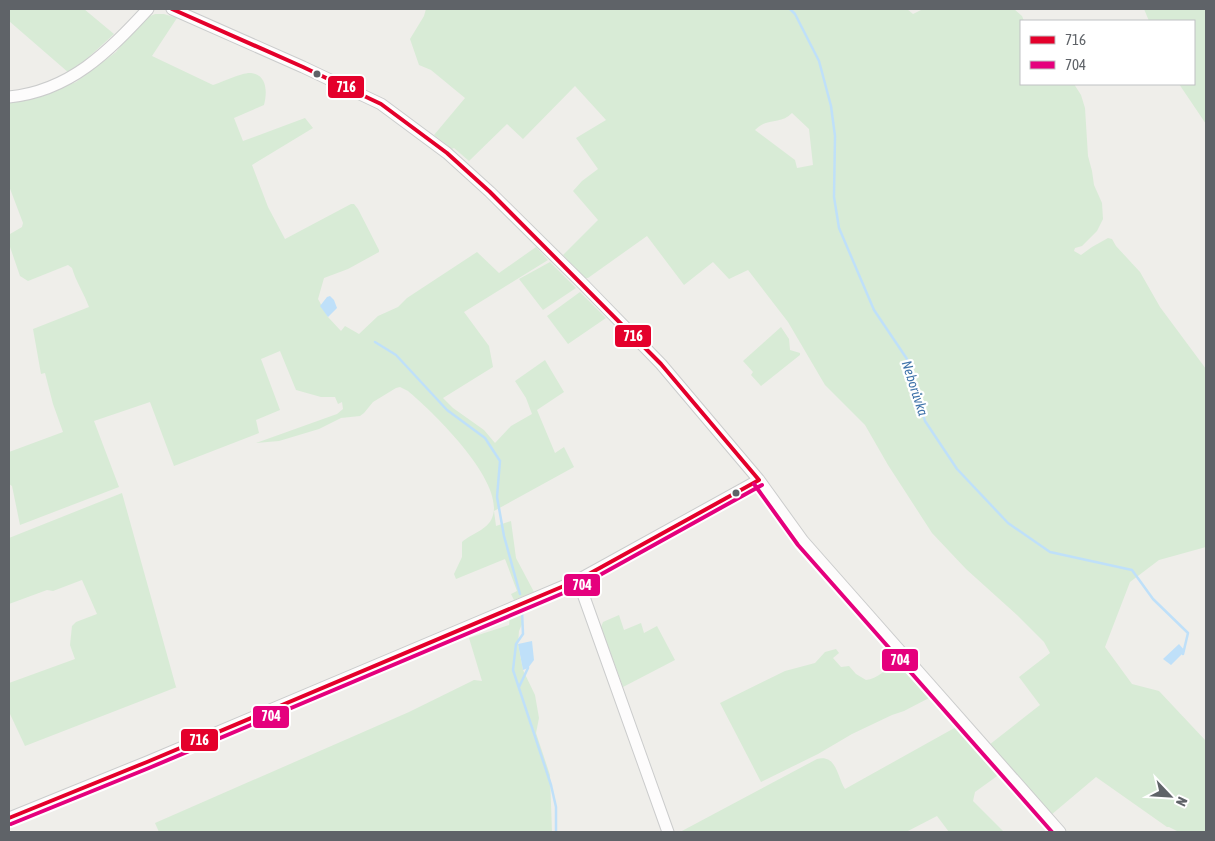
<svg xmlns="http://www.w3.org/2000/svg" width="1215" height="841" viewBox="0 0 1215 841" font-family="'Asap Condensed',sans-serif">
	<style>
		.green { fill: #d8ebd6; fill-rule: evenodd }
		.water { fill: #bfe0f9 }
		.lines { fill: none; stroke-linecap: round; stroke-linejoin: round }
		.stream { stroke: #bfe0f9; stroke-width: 2.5 }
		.minor-casing { stroke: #cbcccc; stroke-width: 13 }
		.minor { stroke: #fdfcfc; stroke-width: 11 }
		.bus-1-casing { stroke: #fff; stroke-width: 8 }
		.bus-2-casing { stroke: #fff; stroke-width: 8 }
		.bus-1 { stroke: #e4002b; stroke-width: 4 }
		.bus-2 { stroke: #e5007d; stroke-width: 4 }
		.bus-dot { fill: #5f6368; stroke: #fff; stroke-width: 2 }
		.labels { text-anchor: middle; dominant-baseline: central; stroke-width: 4.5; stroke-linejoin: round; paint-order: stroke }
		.water-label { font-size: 14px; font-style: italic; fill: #4174aa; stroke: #fff }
		.line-badge { stroke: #fff; stroke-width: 2 }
		.badge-label { font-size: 14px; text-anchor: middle; font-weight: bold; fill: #fff }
	</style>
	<rect width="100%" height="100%" fill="#efeeea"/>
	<path class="green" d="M9,9H84L114,34L79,66L69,73L9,21Z
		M426,9H907L913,14L923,9H1014L1022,16L1024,21H1021V84H1074L1081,95L1085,108L1088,156L1092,171L1094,185L1102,203L1103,219L1097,231L1082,246L1075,248L1074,251L1081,255L1092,247L1108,238L1112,239L1116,246L1140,272L1160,307L1206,369V547L1159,560L1130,582L1105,647L1132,684L1159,691L1206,741V832H1179L1169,827H1167L1096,777L1051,815L989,745L1040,705L1019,677L1050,653L1044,642L1017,615L966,569L932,533L888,465L865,425L825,385L788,322L748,270L729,279L713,262L684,285L647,236L588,278H585L563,255L598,220L573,191L582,181L598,169L576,138L606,120L575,86L523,139L507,124L469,161L454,148L452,149L434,135L465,98L431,70L419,65L410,39L424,16ZM792,113L809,129L813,165L797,168L795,160L755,130C767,117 781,125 792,113Z
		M1144,9H1206V124L1179,84H1194V21H1149Z
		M155,14H164L177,18L152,56L213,85C222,82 243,72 251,73C268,75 267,94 264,105L234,118L243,141L305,118L313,128L252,165L268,207L285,239L351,204H354L358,209L379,250V252L348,269L324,278L318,299L328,317L341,331L345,326L359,334L378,316L398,307L407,298L477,252L499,273L536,247L548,260L464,312L489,346L493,367L443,398L453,408L484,430L495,443L511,426L532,414L526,398L515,381L545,360L564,392L537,410L555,453L564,447L574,467L494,511L496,526L511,521L516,558L534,592L514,600L511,594L517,591L505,559L456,579L454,574L462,557V542C471,534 487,530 492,518C507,483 433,412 408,391L400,387L396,388L373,402L364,413L360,416L341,418L319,429L279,441L256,443L337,414L343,409L342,402L338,404L335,397H321L296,390L280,351L261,359L280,410L256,420L259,433L174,466L150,402L94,421L119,487L20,525L12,486L9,484V452L63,432L53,404L45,373L41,374L33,329L89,307C84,293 76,282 72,268L68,265L28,281L20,276L9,244L10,234L22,227L23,223L9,186V102L46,94L76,82L116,52L123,43L148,17Z
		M550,262L576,288L543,310L519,279Z
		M580,292L606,318L568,344L547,316Z
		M781,327L789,339L790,350L800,353V355L761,386L751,375L753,372L743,361Z
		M122,493L176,687H177L25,746L10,714H9V683L75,659L70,645L72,626L76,622L97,614L82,580L53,591L47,590L9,604V538Z
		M523,611V622L519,631L518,644L523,670L535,695L539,718L536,733L550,775L552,832H159L155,823L409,712L474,680L482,681L469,638L509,625L510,616Z
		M619,615L624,630L641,623L644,633L657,626L675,660L623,687L601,627L603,622Z
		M836,649L839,653L833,658L841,667L849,666L856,674L866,680C877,679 887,669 895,662L929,698L904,711L892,715L852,734L818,754L761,782L720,703L785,671L815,663L825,652Z
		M958,726L1000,774L975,792L973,801L1004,832H949L937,816L906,832H680L817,759C837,754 837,777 845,789Z"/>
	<path class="water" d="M330,296L334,300L337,308L328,317L320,306L327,297Z
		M532,641L534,660L528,668L523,670L518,644Z
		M1179,644L1185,651L1171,665L1163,659Z"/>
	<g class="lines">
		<path class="stream" d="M790,9L795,14L819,61L831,106L835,136L834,197L839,228L874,310L907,359L925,421L957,469L1008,523L1050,552L1132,570L1153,599L1188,633L1183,654
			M375,342L396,355L447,410L485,438L500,461L497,497L504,536L520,594
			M522,611L523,634L516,644L513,670L551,785L556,807V832
			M519,687L528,668L527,665"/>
		<defs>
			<path id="minor" d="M172,9L303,67L381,104L447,153L490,192L583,284L661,364L759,480L803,541L1060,832
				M9,97C70,91 108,52 148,9
				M578,580L668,832
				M9,818L147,762L578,580L759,480"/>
		</defs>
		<use href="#minor" class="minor-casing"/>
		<use href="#minor" class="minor"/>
		<defs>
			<path id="bus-1" d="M172,9L303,67L381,104L447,153L490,192L661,364L759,480
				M9,818L147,762L578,580L759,480"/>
			<path id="bus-2" d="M754,484L798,545L1052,832
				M11,824L149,768L580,586L762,485"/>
		</defs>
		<use href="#bus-1" class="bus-1-casing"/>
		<use href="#bus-2" class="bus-2-casing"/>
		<use href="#bus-1" class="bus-1"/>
		<use href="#bus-2" class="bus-2"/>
	</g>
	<g class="bus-dot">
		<circle cx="317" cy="74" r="4.5"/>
		<circle cx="736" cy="493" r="4.5"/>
	</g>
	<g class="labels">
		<g class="water-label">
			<text transform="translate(915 388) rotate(72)">Neborůvka</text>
		</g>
	</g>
	<g class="line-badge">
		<rect x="327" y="75" width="38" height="24" rx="5" fill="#e4002b"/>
		<rect x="614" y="324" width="38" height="24" rx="5" fill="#e4002b"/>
		<rect x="563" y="573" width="38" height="24" rx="5" fill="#e5007d"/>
		<rect x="881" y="648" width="38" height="24" rx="5" fill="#e5007d"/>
		<rect x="252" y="705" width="38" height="24" rx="5" fill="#e5007d"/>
		<rect x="180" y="728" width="39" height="24" rx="5" fill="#e4002b"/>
	</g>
	<g class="badge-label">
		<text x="346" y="92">716</text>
		<text x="633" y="341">716</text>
		<text x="582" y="590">704</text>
		<text x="900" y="665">704</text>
		<text x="271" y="721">704</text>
		<text x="199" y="745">716</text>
	</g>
	<rect width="1215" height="841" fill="none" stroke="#5f6368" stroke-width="20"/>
	<rect x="1020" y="20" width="175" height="65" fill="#ffffff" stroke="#bfc1c3"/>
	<rect x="1030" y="36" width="25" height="8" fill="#e4002b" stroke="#bfc1c3"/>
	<text x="1065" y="45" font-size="15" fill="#5f6368">716</text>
	<rect x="1030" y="61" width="25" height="8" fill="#e5007d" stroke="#bfc1c3"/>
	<text x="1065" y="70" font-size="15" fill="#5f6368">704</text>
	<g transform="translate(1170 796) rotate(115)" stroke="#ffffff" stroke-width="4" paint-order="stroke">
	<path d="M0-4L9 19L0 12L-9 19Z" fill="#5f6368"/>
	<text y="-8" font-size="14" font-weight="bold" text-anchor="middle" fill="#5f6368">N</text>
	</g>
</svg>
